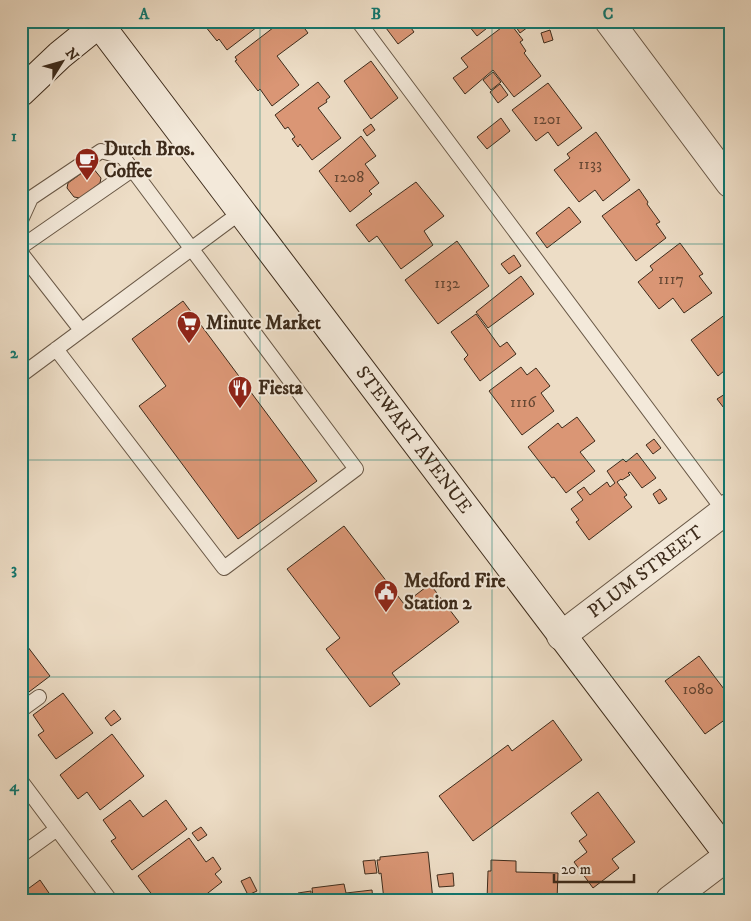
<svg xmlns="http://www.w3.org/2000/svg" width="751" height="921" viewBox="0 0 751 921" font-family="'IM FELL DW Pica',serif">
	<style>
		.building { fill: #da9675; stroke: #3d2b1b }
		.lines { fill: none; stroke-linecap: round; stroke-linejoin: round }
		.service-casing { stroke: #695846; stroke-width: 16 }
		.minor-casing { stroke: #695846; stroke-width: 30 }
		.secondary-casing { stroke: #3d2b1b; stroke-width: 30 }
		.service { stroke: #f3e9da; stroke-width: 14 }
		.minor { stroke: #f3e9da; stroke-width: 28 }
		.secondary { stroke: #f3e9da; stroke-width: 28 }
		.grid { fill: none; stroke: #0f766e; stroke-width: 1; stroke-opacity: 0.55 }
		.labels { text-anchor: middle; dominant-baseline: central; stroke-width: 4; stroke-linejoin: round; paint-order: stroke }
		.number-label { font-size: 16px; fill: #644632 }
		.poi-label { font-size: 19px; font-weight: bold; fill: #3d2b1b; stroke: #f3e9da; text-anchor: start }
		.street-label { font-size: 19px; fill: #3d2b1b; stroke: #f3e9da }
		.neatline { fill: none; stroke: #0f766e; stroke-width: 2 }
		.grid-label { font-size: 16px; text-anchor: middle; font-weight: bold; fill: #0f766e }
	</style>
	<rect width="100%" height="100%" fill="#edddc6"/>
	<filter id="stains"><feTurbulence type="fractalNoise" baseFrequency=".004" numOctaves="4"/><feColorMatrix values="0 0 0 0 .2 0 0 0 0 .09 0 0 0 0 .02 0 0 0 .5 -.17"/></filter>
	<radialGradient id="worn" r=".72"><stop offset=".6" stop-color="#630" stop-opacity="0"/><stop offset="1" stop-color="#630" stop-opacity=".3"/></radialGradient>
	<path class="building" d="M201,21H271L263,27L261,24L227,50L219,39L217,41Z
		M282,21H299L308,33L277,56L299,85L272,106L260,89L258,91L235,61L237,60L235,57Z
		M396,21H406L414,32L398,44L386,28Z
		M465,21H496L477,36Z
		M512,21H536L520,33Z
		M509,22L523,40L520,42L526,51L524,53L541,76L514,97L493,70L465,94L453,78L468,67L461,58Z
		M550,30L553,40L544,43L541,33Z
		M371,61L398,98L371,119L344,81Z
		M493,72L501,82L491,90L483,80Z
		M318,82L330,97L326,100L327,102L318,108L341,138L312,160L300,144L298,147L292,139L295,137L288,127L285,129L275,115Z
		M548,83L582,128L558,146L548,132L536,141L512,110Z
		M500,84L508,95L498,103L490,92Z
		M501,118L510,131L487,149L477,137Z
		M371,124L375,130L367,136L363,130Z
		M596,132L630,180L603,201L595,190L579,202L554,170L570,158L567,154Z
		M361,136L376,156L365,164L379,183L369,191L372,194L350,212L319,171Z
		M90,167L93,168L101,178L100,183L80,198L74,197L67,188L68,183Z
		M416,182L444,216L424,231L433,245L401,269L377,236L369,242L356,225Z
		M639,189L648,202L647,204L660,222L656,224L666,238L636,261L602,216Z
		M569,207L581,222L547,248L536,233Z
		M457,241L489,286L438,324L405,280Z
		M680,243L703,274L699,276L712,293L684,313L673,298L659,309L638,282L653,270L650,266Z
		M514,255L521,266L509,274L501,264Z
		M521,276L534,294L488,328L476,312Z
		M183,301L317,481L238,539L139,406L166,386L132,339Z
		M730,311V366L718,376L691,340Z
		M476,314L500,347L507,342L516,354L480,381L464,359L468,355L451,332Z
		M521,367L527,375L536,368L550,386L541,393L554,411L522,435L489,391Z
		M730,391V416L717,399Z
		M577,417L595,441L580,452L595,471L566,493L554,477L552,478L528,447L558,423L562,428Z
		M654,439L661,448L653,454L646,445Z
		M637,453L656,478L642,488L630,472L628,473L630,475L622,480L621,479L617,482L627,495L624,497L632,507L589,540L576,522L579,520L571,509L583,500L577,492L584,487L590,495L607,482L610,487L615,483L607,471L623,459L626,462Z
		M660,489L667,499L659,504L653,494Z
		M344,526L404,604L430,584L459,622L392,673L400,684L370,707L326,649L340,638L287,569Z
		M21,638L50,676L21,698Z
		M699,656L730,697V716L705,734L665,681Z
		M63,693L93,733L56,759L38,735L44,731L33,715Z
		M114,710L121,719L111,726L105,718Z
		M553,720L582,760L473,841L439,796L508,745L512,751Z
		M112,734L144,776L100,810L87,792L78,799L60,775Z
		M598,792L635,842L612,859L619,868L593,888L574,862L587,852L579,841L587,835L571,813Z
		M130,800L143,817L166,800L187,829L132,870L111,841L116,838L103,820Z
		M201,827L207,835L198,841L192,833Z
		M189,838L206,862L213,857L221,869L215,874L222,882L199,900H179L178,898L170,900L166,894L156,900L138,876Z
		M428,852L433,900H384L381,873L379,874L377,860H380V857Z
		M375,860L377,873L365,874L363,861Z
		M491,860L516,861V872L558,873L557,900H487L488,871H491Z
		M453,873L454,886L439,887L437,875Z
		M250,877L257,891L248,895L241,881Z
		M40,880L51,896L47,898L48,900H21V894Z
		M344,884L346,893L372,890L373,900H295L313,897L312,888Z
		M311,891V897L298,898V893Z
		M294,895L295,900H273L272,898Z"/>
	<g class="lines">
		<defs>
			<path id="service" d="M358,21L724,511
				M21,220L31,198L101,151L123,157L356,469L224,568L56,349
				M21,247L132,170
				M21,253L81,330
				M21,372L24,373L241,212
				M21,710L39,697
				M21,781L110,900
				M21,855L57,829"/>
			<g id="minor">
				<path d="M609,21L730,183"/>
				<path id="s1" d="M561,636L730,507"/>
				<path d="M670,900L728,856"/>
			</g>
			<g id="secondary">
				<path id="s2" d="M97,21L730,857"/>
				<path d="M21,92L60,55L102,21"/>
			</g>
		</defs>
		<use href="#service" class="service-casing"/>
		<use href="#minor" class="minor-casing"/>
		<use href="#secondary" class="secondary-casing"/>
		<use href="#service" class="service"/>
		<use href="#minor" class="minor"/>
		<use href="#secondary" class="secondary"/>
	</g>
	<path class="grid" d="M260,21V900M492,21V900M21,244H730M21,460H730M21,677H730"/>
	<defs>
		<symbol id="cafe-pin" viewBox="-11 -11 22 30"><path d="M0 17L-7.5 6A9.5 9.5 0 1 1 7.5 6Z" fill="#8f2418" stroke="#f3e9da"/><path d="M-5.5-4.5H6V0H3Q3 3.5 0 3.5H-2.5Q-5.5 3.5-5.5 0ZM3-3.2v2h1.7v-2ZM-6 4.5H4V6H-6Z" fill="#fff"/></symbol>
		<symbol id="supermarket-pin" viewBox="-11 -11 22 30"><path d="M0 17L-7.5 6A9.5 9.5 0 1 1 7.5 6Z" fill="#8f2418" stroke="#f3e9da"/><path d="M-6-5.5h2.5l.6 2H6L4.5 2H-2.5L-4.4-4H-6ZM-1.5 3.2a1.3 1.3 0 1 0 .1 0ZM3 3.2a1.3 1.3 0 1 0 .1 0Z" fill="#fff"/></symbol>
		<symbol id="restaurant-pin" viewBox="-11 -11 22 30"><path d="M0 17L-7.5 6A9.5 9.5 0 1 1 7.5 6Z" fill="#8f2418" stroke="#f3e9da"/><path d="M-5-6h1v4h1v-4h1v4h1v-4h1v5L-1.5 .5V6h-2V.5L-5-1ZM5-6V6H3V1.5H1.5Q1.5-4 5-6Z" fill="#fff"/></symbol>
		<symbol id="civic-pin" viewBox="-11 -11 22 30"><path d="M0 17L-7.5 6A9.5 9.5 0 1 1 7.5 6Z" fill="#8f2418" stroke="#f3e9da"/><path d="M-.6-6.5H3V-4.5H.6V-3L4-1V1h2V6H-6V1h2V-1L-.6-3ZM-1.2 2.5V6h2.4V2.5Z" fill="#fff"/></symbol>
	</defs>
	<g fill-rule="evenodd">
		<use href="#cafe-pin" x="73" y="146" width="28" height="38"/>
		<use href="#supermarket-pin" x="175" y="309" width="28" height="38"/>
		<use href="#restaurant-pin" x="226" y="374" width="28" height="38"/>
		<use href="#civic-pin" x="372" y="578" width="28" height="38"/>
	</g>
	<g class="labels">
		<g class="number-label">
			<text x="547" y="119">1201</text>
			<text x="590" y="164">1133</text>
			<text x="349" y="177">1208</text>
			<text x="671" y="279">1117</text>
			<text x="447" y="283">1132</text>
			<text x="523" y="402">1116</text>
			<text x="698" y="689">1080</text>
		</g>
		<g class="poi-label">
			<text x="104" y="149">Dutch Bros.<tspan x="104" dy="22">Coffee</tspan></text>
			<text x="206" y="323">Minute Market</text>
			<text x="258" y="388">Fiesta</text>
			<text x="404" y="581">Medford Fire<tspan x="404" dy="22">Station 2</tspan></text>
		</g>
		<g class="street-label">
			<text stroke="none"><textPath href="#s2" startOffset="525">STEWART AVENUE</textPath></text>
			<text stroke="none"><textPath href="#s1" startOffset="106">PLUM STREET</textPath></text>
		</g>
	</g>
	<rect width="751" height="921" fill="none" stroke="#edddc6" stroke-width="55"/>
	<g transform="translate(62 62) rotate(53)" stroke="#f3e9da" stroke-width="4" paint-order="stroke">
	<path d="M0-4L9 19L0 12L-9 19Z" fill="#3d2b1b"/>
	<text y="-8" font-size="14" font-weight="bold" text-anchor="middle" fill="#3d2b1b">N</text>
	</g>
	<path d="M554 874v8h80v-8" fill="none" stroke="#3d2b1b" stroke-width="2.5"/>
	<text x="561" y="874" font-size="15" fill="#3d2b1b" stroke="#f3e9da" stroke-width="4" paint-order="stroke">20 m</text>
	<rect x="28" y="28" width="696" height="866" class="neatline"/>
	<g class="grid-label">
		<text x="144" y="19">A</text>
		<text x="376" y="19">B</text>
		<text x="608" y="19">C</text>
		<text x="14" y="141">1</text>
		<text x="14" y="358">2</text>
		<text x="14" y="574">3</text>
		<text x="14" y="791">4</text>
	</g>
	<rect width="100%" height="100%" filter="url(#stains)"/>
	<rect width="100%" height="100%" fill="url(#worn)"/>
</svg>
